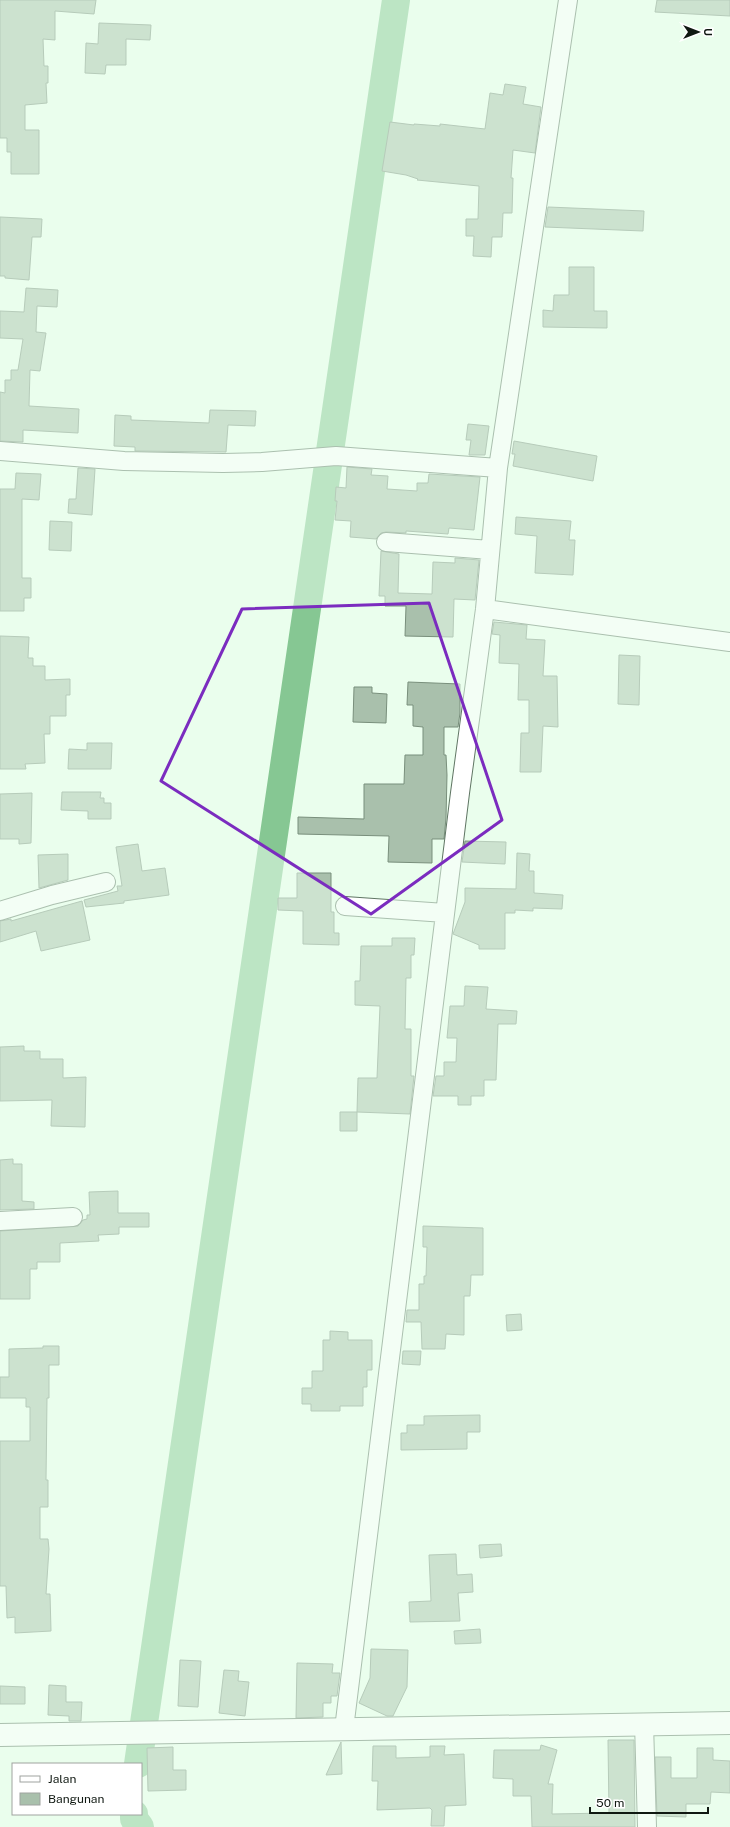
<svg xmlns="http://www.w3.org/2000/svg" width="730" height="1827" viewBox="0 0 730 1827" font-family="'Public Sans',sans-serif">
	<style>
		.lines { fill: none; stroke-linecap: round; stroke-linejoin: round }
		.river { stroke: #86c793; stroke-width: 28 }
		.building { fill: #a9c0ac; stroke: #798f7c }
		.minor-casing { stroke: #607664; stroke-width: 20 }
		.tertiary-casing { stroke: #607664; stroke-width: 24 }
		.minor { stroke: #fff; stroke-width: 18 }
		.tertiary { stroke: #fff; stroke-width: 22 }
		.marked { fill: none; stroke: #7b2cbf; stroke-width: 3; stroke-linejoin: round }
	</style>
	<rect width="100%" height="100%" fill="#eafeed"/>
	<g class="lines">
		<path class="river" d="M138,1764L396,0
			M134,1814V1819L140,1827"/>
	</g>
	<path class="building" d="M0,0H96L94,14L55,11V40L43,39L44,66H48V83H46L47,103L25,105V130H39V174H11V152H7V138H0Z
		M657,0H730V16L655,12Z
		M99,23L151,25L150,40L126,39V65H106L105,74L85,73L86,43L98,44Z
		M505,84L526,87L523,104L541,107L535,153L513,150L511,178H513L512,213H503L502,237H492L491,257L473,256L474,236H466V219H478L479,186L417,180L418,179L406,175L382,171L390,122L414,125V124L440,126V124L485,129L490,93L503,95Z
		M548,207L644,211L643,231L545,227Z
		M0,217L42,219L41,237H32L29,280L5,278V276H0Z
		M569,267H594V311H607V328L543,327V310L553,311L554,295H569Z
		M26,288L58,290L57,307L37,306L36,332L46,333L40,371L30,370L29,406L79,409L78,433L23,430V442L0,441V392L5,393V380H11V370H18L23,339L0,338V311L24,312Z
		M210,410L256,411L255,426L228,425L226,452L135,451V447L114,446L115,415L131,416V420L209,423Z
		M468,424L489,426L485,455H469L471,440H466Z
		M514,441L597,456L593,481L513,466L515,454H512Z
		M347,467L372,469L371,475L388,476L387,489L417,491V483H428L429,474L480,477L474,530L449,528L448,534L406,531V533L386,532L381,533L376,539L350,537L351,521L335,520L337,501H335L336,487L346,488Z
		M78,468L95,469L92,515L68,513L69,499H76Z
		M16,473L41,474L39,500L22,499V578H31V598H24V611H0V489H15Z
		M516,517L571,521L569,540H575L573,575L535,573L537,536L515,534Z
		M50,521L72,522L71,551L49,550Z
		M381,551L399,554L398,593L432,594L433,562L455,563V558L479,560L475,600L454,599L453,637L405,636L406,606H385V596H379Z
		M494,622L527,625L526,639L545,640L543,676H557L558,727L543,726L541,772H520L521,733H529V700H518L519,664L499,663L500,635L492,634Z
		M0,636L29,637L28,658H33V666H45V680L70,679V695H66V716H50V734H44L45,763L25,764L26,769H0Z
		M619,655L640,656L639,705L618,704Z
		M408,682L460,684V713L458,727H444V755H446L447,775L446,818L444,839H432V863L388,862L389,836L298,834V817L364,819V784H404L405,755H423V727L413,726V705H407Z
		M354,687H372V693L387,694L386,723L353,722Z
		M87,743H112L111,769H68L69,749L87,750Z
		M101,792L100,798H104V803H111V819H88V811L61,810L62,792Z
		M32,793L31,843L19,844V839H0V794Z
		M465,841L506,842L505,864L462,862Z
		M138,844L142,871L165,868L169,895L124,901V903L86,907L84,900L118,891L117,886H122L116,847Z
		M517,853L530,854L529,871H534V893L563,895L562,909L533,908V911L515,910V913H505V949H479V945L453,934L465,902V888L516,889Z
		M68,854V880L39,888L38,855Z
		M297,873H331V912H334V933H339V945L303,944V911L278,910V898H297Z
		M82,901L90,940L41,951L36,931L0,942V921L11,919V921Z
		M392,938H415L414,955H411V978H406L405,1029H411V1076H414L410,1114L357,1112V1131H340V1112H357L358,1078H377L380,1006L355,1005V981H360L361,946H392Z
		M465,986L488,987L486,1009L517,1011L516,1024H498L496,1080H484V1096H471V1105H458V1096H433L436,1076H444V1062H456L457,1038H447L450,1006H464Z
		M24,1046V1051H40V1059H63V1078L86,1077L85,1127L51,1126L52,1100L0,1101V1047Z
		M13,1159V1164H22V1201L34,1202V1209L0,1210V1160Z
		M118,1191V1213H149V1227H119V1234L98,1235L99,1241L60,1243V1262H37V1269H30V1299H0V1231L78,1226L83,1220L87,1219V1215H90L89,1192Z
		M423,1226L483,1228V1275H471L470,1296H464V1335L446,1334L445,1349H422L421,1322H406L407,1310H419V1284H424V1276H426L427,1247H423Z
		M521,1314L522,1330L507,1331L506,1315Z
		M330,1331L348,1332V1340H372V1370H367V1387H363V1406H340V1411H311V1404H302V1388H312V1371H323V1340H330Z
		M43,1346H59V1365H49V1398H47L46,1480H48V1507H40V1539H48L49,1549L46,1594H50L51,1631L15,1633V1617L7,1618L6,1586H0V1441H30V1407H26V1398H0V1377H9V1349L43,1348Z
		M403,1351H421L420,1365L402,1364Z
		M480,1415V1432H467V1449L401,1450V1433H407V1425H424V1416Z
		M501,1544L502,1556L480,1558L479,1545Z
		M456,1554L457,1575L472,1574L473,1592L458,1593L460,1621L410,1622L409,1602L431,1601L429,1555Z
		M480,1629L481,1643L455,1644L454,1631Z
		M371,1649L408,1650L407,1687L393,1716H387L359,1703L370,1678Z
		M180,1660L201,1661L198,1707L178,1706Z
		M297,1663L333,1664L332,1673H340L337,1696H331V1703H323V1717L296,1718Z
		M224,1670L239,1671L238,1681L249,1682L245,1716L219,1713Z
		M49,1685L66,1686V1702H82L81,1721H69V1716L48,1715Z
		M0,1686L25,1687V1704H0Z
		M608,1740H634L635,1827H532L531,1796H513V1779L493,1778L494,1750H540L541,1745L557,1750L548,1784H553L552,1814L609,1813Z
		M341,1742L342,1774L326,1775Z
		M373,1746H396V1758L430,1757V1746H445L444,1755L464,1754L466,1805L445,1806L444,1826H431L432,1810L430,1808L377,1810L378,1781H372Z
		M173,1747V1770H186V1790L148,1791L147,1748Z
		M697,1748H713V1760L730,1761V1793L711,1792L710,1804H686V1817L657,1816L655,1757H671V1778H697Z"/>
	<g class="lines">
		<defs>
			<path id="minor" d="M0,451L124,461L223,463L262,462L336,456L498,468
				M386,542L490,550
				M485,609L730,642
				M345,906L445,913
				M0,911L52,895L106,882
				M0,1221L73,1217
				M644,1723L647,1827
				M344,1729L460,793L485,609L498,468L568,0"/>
			<path id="tertiary" d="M0,1735L730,1723"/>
		</defs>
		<use href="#minor" class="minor-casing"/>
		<use href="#tertiary" class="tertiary-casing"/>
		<use href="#minor" class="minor"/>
		<use href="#tertiary" class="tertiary"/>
	</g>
	<path d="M0 0H730V1827H0ZM429,603L502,820L371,914L161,781L242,609Z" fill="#eafeed" fill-opacity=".55" fill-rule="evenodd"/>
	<path class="marked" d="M429,603L502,820L371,914L161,781L242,609Z"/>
	<rect x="12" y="1763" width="130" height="52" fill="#ffffff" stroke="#9fa3a0"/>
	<rect x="20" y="1776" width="20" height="6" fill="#ffffff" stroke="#9fa3a0"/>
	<text x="48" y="1783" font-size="12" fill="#0f1811">Jalan</text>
	<rect x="20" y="1793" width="20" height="12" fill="#a9c0ac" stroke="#9fa3a0"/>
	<text x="48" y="1803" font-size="12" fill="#0f1811">Bangunan</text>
	<g transform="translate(698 32) rotate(90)" stroke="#ffffff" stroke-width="3" paint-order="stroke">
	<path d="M0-3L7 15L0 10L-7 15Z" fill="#0f1811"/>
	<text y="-6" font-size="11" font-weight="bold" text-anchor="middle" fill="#0f1811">U</text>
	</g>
	<path d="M590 1807v6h118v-6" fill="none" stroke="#0f1811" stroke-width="2"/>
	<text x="596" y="1807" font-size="12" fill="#0f1811" stroke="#ffffff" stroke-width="3" paint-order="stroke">50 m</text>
</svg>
